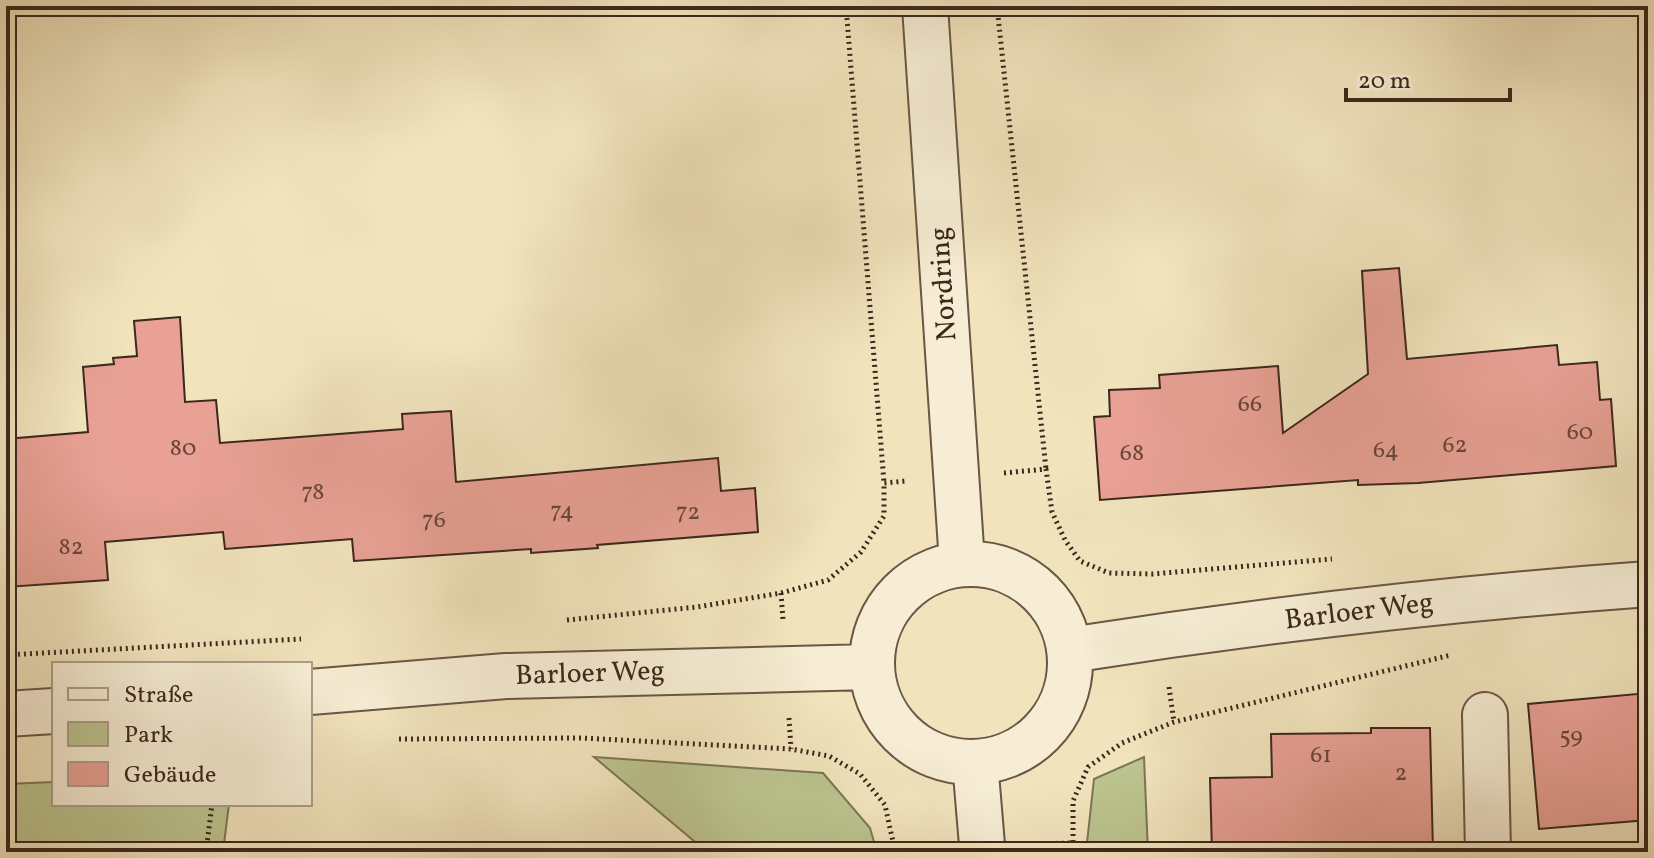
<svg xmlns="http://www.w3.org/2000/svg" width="1654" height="858" viewBox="0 0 1654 858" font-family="Vollkorn,serif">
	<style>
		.green { fill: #bcc48f; stroke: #7c7656; stroke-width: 2 }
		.building { fill: #e9a195; stroke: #3d271c; stroke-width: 2 }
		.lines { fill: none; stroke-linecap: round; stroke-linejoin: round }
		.minor-casing { stroke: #6a5644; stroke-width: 48 }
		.path { stroke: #3d271c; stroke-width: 5; stroke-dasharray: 2 4; stroke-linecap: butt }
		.minor { stroke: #f6edd4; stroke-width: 44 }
		.labels { text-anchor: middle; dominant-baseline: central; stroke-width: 8; stroke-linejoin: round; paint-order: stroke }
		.number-label { font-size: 24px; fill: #68463a }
		.street-label { font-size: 28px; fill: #3d271c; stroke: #f6edd4 }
	</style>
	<rect width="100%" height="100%" fill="#f1e4bd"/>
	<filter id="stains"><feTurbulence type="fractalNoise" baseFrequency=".0025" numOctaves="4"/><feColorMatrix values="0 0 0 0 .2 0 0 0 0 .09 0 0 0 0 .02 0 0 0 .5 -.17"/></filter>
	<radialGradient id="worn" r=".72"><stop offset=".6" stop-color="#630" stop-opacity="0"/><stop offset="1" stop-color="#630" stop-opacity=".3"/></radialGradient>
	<path class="green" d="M594,757L823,773L870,828L877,852H707Z
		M1144,757L1148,852H1086L1094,779Z
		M54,782V804H229L223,852H9L6,784Z"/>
	<path class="building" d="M1399,268L1407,359L1557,345L1559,365L1597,362L1600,400L1611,399L1616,466L1418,483L1358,485V480L1100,500L1094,417L1110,416L1109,390L1160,388L1159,375L1278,366L1283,433L1368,374L1362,271Z
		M180,317L185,402L216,400L220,443L403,429L402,414L451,411L456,482L718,458L721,491L755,488L758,532L597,545L598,548L531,553V549L354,561L352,539L225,549L223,532L105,542L108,580L6,587V439L88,432L83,367L114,364L113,358L137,356L134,321Z
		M1648,693V820L1539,829L1528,704Z
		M1371,728H1430L1433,852H1212L1210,778L1272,777L1271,734L1371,733Z"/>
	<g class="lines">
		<defs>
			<path id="minor" d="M925,6L962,563
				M872 663a99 99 0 1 1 198 0a99 99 0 1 1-198 0Z
				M1070,650C1262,620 1455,598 1648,584
				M310,692L506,676L871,667
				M6,714L54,711
				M1485,715L1488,852
				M975,762L982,845"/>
		</defs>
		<use href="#minor" class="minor-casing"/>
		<path class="path" d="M846,6L884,483
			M997,6L1046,469
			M1004,473L1046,469L1052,512L1065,540L1080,561L1109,573L1152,574L1332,559
			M781,593L783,620
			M567,620L697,607L781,593L828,580L861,552L884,516V483L906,481
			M6,655L301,639
			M1169,687L1174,722
			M789,718L791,749
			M399,739L582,738L791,749L829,756L860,774L885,805L895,851L930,849
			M1032,844L1073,843V801L1088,767L1122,743L1174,722L1451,655
			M206,852L212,804"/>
		<use href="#minor" class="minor"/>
	</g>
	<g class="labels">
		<g class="number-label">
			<text x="1250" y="405">66</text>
			<text x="1580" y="433">60</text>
			<text x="1455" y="446">62</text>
			<text x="183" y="449">80</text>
			<text x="1386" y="451">64</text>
			<text x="1132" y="454">68</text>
			<text x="313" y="493">78</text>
			<text x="562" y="512">74</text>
			<text x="688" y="513">72</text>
			<text x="434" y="521">76</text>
			<text x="71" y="548">82</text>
			<text x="1571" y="737">59</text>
			<text x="1321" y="756">61</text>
			<text x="1401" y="774">2</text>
		</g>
		<g class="street-label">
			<text transform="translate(944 284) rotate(-94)">Nordring</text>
			<text transform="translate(1359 612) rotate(-7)">Barloer Weg</text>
			<text transform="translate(590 674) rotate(-2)">Barloer Weg</text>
		</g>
	</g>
	<rect width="1654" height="858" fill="none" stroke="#f1e4bd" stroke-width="32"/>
	<rect x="8" y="8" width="1638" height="842" fill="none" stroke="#3d271c" stroke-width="4"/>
	<rect x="16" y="16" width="1622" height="826" fill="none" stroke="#3d271c" stroke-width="2"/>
	<rect x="52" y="662" width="260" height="144" fill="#f6edd4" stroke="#ac9e8a" stroke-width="2"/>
	<rect x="68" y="688" width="40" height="12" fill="#f6edd4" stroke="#ac9e8a" stroke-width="2"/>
	<text x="124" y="702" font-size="24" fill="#3d271c">Straße</text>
	<rect x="68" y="722" width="40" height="24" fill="#bcc48f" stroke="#ac9e8a" stroke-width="2"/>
	<text x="124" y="742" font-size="24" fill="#3d271c">Park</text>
	<rect x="68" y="762" width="40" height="24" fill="#e9a195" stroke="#ac9e8a" stroke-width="2"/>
	<text x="124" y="782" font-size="24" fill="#3d271c">Gebäude</text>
	<path d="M1346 88v12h164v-12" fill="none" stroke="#3d271c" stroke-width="4"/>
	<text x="1358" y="88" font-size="24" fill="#3d271c" stroke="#f6edd4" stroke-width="6" paint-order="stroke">20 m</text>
	<rect width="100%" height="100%" filter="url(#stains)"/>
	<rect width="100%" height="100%" fill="url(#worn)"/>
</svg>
